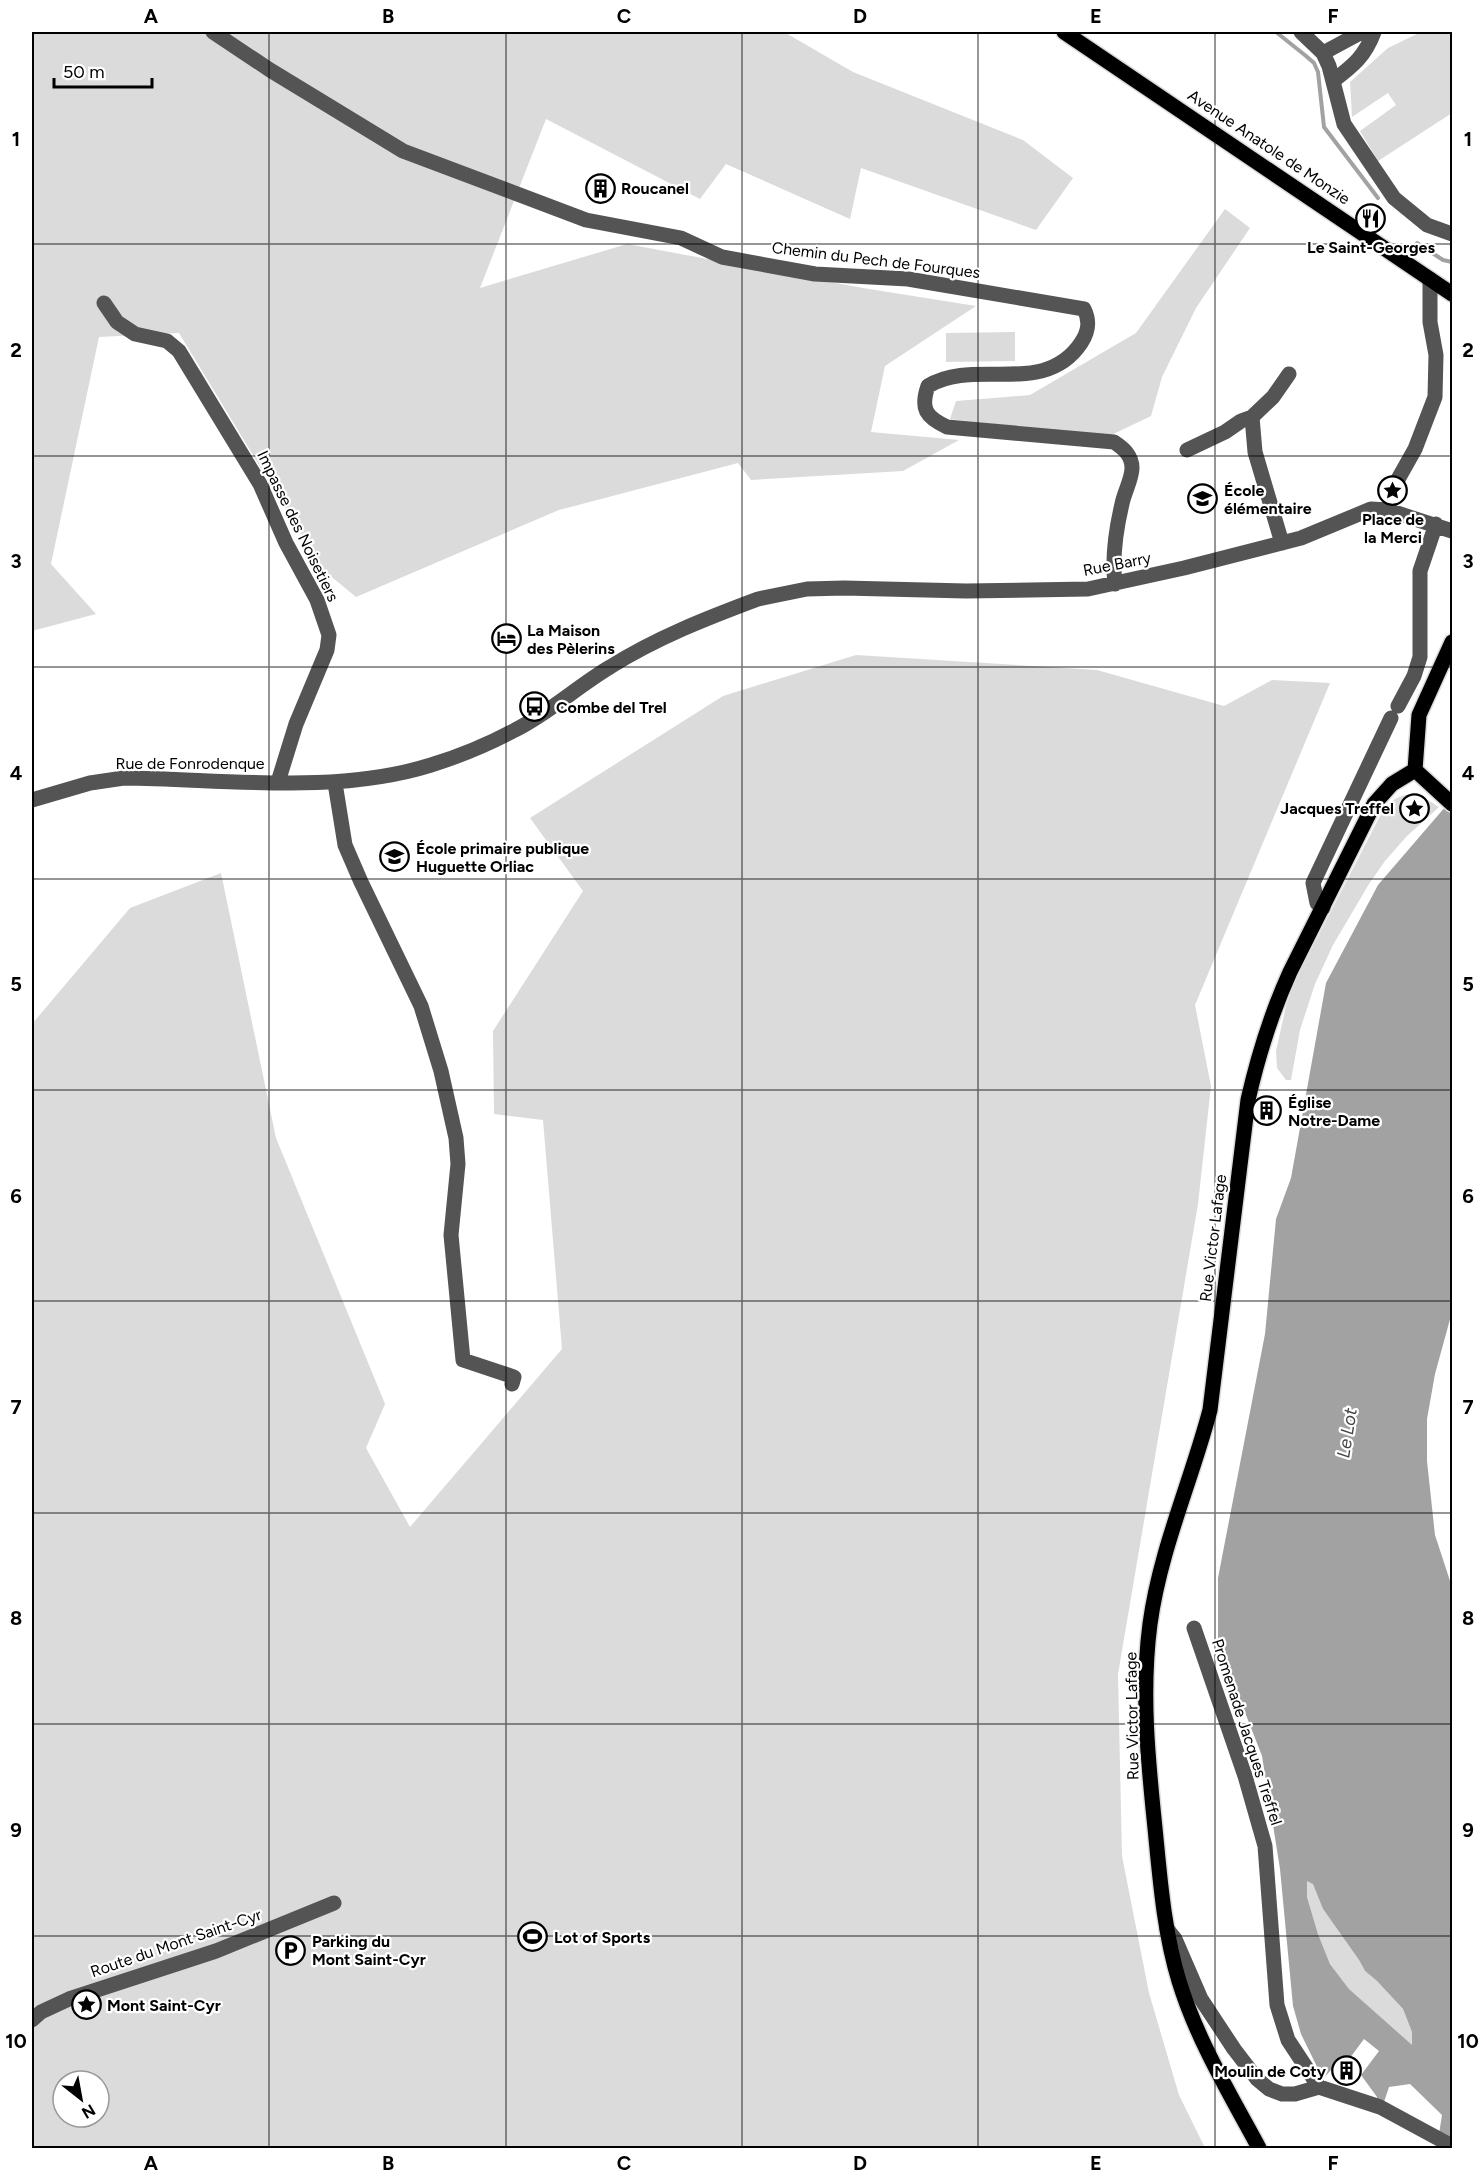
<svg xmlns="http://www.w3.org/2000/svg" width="1484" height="2180" viewBox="0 0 1484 2180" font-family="Figtree,sans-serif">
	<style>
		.green { fill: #dbdbdb; fill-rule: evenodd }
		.water { fill: #a2a2a2; fill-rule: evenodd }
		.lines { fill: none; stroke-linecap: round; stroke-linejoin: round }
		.stream { stroke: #a2a2a2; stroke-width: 4 }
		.major-casing { stroke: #dbdbdb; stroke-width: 18 }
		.minor { stroke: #545454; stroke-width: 15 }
		.major { stroke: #000; stroke-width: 15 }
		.grid { fill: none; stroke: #000; stroke-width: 1.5; stroke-opacity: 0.55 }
		.labels { text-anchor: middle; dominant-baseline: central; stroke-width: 4.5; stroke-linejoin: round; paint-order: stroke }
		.street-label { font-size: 16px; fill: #000; stroke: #fff }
		.poi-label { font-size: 16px; font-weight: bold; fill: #000; stroke: #fff; text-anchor: start }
		.water-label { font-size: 18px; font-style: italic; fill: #434343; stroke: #fff }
		.neatline { fill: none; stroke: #000; stroke-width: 2 }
		.grid-label { font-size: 20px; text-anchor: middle; font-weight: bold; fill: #000 }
	</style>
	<rect width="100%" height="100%" fill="#fff"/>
	<path class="green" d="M32,32H784L853,72L1023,140L1073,178L1036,230L861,168L850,219L726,164L700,199L546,119L480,288L627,244L863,288L976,306L885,366L871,432L959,440L903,471L751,480L738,463L559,510L356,597L322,569L179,333L99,337L51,564L96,614L32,631Z
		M1421,32H1452V113L1378,161L1360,131L1396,105L1388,93L1352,117L1350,82L1388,48Z
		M1225,209L1250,228L1196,308L1162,377L1151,416L1105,438L950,419L956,401L1030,395L1136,333Z
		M1015,332V361L946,362V333Z
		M856,655L1097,670L1224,706L1272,680L1330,683L1195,1005L1211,1086L1198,1204L1118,1674L1122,1856L1149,1993L1179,2095L1205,2148H32V1024L130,908L221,873L276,1138L385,1404L366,1448L410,1527L562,1349L543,1120L494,1114L493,1031L583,891L530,818L723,696ZM63,2081H99V2117H63Z
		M1411,794L1420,795L1439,807L1407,836L1385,861L1369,884L1333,945L1315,984L1300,1030L1291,1080H1286L1277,1068L1276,1051L1286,1006L1293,985L1383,810C1391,800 1398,796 1411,794Z
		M1307,1880L1313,1883L1323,1909L1359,1960L1365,1971L1377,1981L1403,2009L1412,2032V2046L1349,1989L1330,1964L1318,1934L1307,1897Z"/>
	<path class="water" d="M1452,799V1312L1435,1374L1427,1419V1461L1435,1535L1452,1587V2141L1439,2134L1442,2115L1410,2084L1389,2087L1383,2105L1377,2102V2097L1361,2075L1379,2051L1364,2039L1344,2066L1338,2062L1323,2079L1301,2034L1293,2006L1280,1869L1262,1756L1218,1643V1578L1265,1334L1276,1219L1291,1178L1326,983L1378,885ZM1307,1881L1313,1884L1323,1909L1359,1960L1365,1971L1377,1981L1403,2009L1412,2032V2045L1349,1989L1330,1964L1318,1934L1307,1897Z"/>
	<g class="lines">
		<path class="stream" d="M1276,32L1306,56L1314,63L1318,72L1324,127L1378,198
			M1417,243L1443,260L1452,262"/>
		<defs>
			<path id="major" d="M1064,32L1452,294
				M1415,770L1419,715L1452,642
				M1415,770L1452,804
				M1259,2148C1230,2094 1197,2040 1179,1981C1164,1932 1160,1879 1155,1828C1148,1761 1141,1692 1150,1624C1160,1550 1191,1482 1210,1410L1248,1100C1258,1056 1271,1014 1290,972L1374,804L1392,784L1415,770"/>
		</defs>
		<use href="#major" class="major-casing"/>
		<path class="minor" d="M213,32L270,70L403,151L586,220L681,238L722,257L815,274L908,279L1084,309C1090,321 1089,331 1081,343C1044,398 975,357 928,386C920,409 926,417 947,427L1114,442C1123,448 1132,455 1132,468C1132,479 1124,493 1122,504C1116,529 1112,558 1115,584
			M1301,32L1323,53L1329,66L1344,124L1394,198L1427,225L1452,234
			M1323,53L1362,32
			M1333,81C1354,65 1365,56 1374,32
			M104,303L117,322L135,334L167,341L179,351L260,484L286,543L317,600L329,635L327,650L296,724L278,782
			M1187,450L1225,432L1241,421L1252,417
			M1388,510L1397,481L1415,449L1435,397L1436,355L1430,322V279
			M1282,543L1255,452L1252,417L1273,397L1289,374
			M1398,706L1414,676L1420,657V571L1436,524
			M335,783L345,845L361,882L421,1006L441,1071L456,1138L458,1164L451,1235L463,1360L514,1377L512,1384
			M32,800L90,783L124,778C224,779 335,795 431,765C460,756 489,744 515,730C549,713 578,686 610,667C656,638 707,618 758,599L807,589L844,588L966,591L1088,589L1184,568L1301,538L1371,509L1388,510L1452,531
			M1323,908L1317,903L1313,883L1391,718
			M1194,1628L1245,1776L1265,1846L1277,2005L1288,2040L1319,2087
			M1167,1929L1175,1939L1201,1999L1234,2049L1257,2079L1269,2089L1282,2094H1295L1319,2087L1380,2107L1452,2146
			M32,2020L41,2012L69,1999L216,1951L334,1903"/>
		<use href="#major" class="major"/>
	</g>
	<path class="grid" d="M269,32V2148M506,32V2148M742,32V2148M978,32V2148M1215,32V2148M32,244H1452M32,456H1452M32,667H1452M32,879H1452M32,1090H1452M32,1301H1452M32,1513H1452M32,1724H1452M32,1936H1452"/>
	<defs>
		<symbol id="building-ring" viewBox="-11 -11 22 22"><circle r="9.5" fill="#fff" stroke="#000" stroke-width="1.5"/><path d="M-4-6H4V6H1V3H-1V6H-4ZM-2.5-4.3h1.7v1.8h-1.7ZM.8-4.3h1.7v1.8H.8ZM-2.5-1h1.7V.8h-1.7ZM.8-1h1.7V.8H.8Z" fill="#000"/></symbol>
		<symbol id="restaurant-ring" viewBox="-11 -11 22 22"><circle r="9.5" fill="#fff" stroke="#000" stroke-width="1.5"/><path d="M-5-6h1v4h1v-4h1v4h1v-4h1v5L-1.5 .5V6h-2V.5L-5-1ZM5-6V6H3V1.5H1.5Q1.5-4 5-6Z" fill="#000"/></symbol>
		<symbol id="sight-ring" viewBox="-11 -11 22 22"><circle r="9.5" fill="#fff" stroke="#000" stroke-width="1.5"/><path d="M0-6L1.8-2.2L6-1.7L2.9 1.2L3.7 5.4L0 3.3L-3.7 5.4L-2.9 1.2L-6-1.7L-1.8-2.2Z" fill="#000"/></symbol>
		<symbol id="school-ring" viewBox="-11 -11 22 22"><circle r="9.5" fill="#fff" stroke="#000" stroke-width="1.5"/><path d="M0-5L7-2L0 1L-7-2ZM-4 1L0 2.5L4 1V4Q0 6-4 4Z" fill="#000"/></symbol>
		<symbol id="hotel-ring" viewBox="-11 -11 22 22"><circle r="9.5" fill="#fff" stroke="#000" stroke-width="1.5"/><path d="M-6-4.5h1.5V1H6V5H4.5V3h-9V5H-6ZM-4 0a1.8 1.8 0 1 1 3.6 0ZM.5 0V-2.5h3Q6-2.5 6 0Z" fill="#000"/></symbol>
		<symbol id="bus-ring" viewBox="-11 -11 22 22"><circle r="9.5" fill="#fff" stroke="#000" stroke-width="1.5"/><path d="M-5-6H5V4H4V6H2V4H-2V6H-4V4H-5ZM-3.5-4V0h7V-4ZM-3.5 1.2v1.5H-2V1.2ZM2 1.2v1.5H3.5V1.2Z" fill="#000"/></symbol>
		<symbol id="stadium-ring" viewBox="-11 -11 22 22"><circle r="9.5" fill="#fff" stroke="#000" stroke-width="1.5"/><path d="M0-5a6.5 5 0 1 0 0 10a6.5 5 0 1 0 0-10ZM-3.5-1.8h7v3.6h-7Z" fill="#000"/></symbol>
		<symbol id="parking-ring" viewBox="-11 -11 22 22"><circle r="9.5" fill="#fff" stroke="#000" stroke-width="1.5"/><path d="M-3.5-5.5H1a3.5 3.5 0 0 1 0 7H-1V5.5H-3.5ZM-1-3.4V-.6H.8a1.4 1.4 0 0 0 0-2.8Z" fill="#000"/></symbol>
	</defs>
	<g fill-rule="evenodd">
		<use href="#building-ring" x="584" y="172" width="33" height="33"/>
		<use href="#restaurant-ring" x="1354" y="202" width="33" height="33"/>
		<use href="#sight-ring" x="1376" y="474" width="33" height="33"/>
		<use href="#school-ring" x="1186" y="482" width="33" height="33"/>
		<use href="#hotel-ring" x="490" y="622" width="33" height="33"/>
		<use href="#bus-ring" x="518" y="690" width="33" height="33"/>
		<use href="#sight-ring" x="1398" y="792" width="33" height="33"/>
		<use href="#school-ring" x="378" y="840" width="33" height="33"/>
		<use href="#building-ring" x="1250" y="1094" width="33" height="33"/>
		<use href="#stadium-ring" x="516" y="1920" width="33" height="33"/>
		<use href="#parking-ring" x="274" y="1934" width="33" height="33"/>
		<use href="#sight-ring" x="70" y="1988" width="33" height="33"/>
		<use href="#building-ring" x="1330" y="2054" width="33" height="33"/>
	</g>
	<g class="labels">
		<g class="street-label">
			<text transform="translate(1269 147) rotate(34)">Avenue Anatole de Monzie</text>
			<text transform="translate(876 260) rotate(7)">Chemin du Pech de Fourques</text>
			<text transform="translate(298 526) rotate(64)">Impasse des Noisetiers</text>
			<text transform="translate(1117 564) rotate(-11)">Rue Barry</text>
			<text x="190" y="763">Rue de Fonrodenque</text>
			<text transform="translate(1213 1238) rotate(-83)">Rue Victor Lafage</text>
			<text transform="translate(1132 1716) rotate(-91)">Rue Victor Lafage</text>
			<text transform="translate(1247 1732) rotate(72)">Promenade Jacques Treffel</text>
			<text transform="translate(176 1943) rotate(-19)">Route du Mont Saint-Cyr</text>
		</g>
		<g class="poi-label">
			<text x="621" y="188">Roucanel</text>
			<text x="1371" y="247" text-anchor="middle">Le Saint-Georges</text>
			<text x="1224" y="490">École<tspan x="1224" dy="18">élémentaire</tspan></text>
			<text x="1393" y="519" text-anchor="middle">Place de<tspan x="1393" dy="18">la Merci</tspan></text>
			<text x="527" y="630">La Maison<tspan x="527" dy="18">des Pèlerins</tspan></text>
			<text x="556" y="707">Combe del Trel</text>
			<text x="1394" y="808" text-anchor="end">Jacques Treffel</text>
			<text x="416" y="848">École primaire publique<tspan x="416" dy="18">Huguette Orliac</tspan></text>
			<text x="1288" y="1102">Église<tspan x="1288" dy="18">Notre-Dame</tspan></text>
			<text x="554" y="1937">Lot of Sports</text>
			<text x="312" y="1941">Parking du<tspan x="312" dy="18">Mont Saint-Cyr</tspan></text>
			<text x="107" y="2005">Mont Saint-Cyr</text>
			<text x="1326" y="2071" text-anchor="end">Moulin de Coty</text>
		</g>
		<g class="water-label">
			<text transform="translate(1347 1433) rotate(-81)">Le Lot</text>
		</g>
	</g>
	<rect width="1484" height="2180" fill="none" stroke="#ffffff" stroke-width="66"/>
	<g transform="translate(81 2099) rotate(149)"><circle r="28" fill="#ffffff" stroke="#999999" stroke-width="1.5"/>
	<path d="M0-4.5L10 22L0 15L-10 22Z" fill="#000000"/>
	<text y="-9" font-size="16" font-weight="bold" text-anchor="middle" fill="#000000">N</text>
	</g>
	<path d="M54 78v9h98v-9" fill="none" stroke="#000000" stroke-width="3"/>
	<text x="63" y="78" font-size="18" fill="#000000" stroke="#ffffff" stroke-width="4.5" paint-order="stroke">50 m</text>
	<rect x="33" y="33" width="1418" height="2114" class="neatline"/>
	<g class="grid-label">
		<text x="151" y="23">A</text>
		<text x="388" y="23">B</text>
		<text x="624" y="23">C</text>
		<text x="860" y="23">D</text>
		<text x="1096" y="23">E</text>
		<text x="1333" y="23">F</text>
		<text x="16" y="146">1</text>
		<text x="1468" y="146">1</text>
		<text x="16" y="357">2</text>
		<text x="1468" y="357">2</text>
		<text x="16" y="568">3</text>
		<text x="1468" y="568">3</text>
		<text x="16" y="780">4</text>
		<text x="1468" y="780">4</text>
		<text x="16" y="991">5</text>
		<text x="1468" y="991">5</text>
		<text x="16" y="1203">6</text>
		<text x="1468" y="1203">6</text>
		<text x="16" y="1414">7</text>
		<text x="1468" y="1414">7</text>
		<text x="16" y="1625">8</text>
		<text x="1468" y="1625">8</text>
		<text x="16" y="1837">9</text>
		<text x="1468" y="1837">9</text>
		<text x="16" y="2048">10</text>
		<text x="1468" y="2048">10</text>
		<text x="151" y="2170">A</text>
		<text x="388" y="2170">B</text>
		<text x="624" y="2170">C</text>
		<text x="860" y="2170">D</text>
		<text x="1096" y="2170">E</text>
		<text x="1333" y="2170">F</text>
	</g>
</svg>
